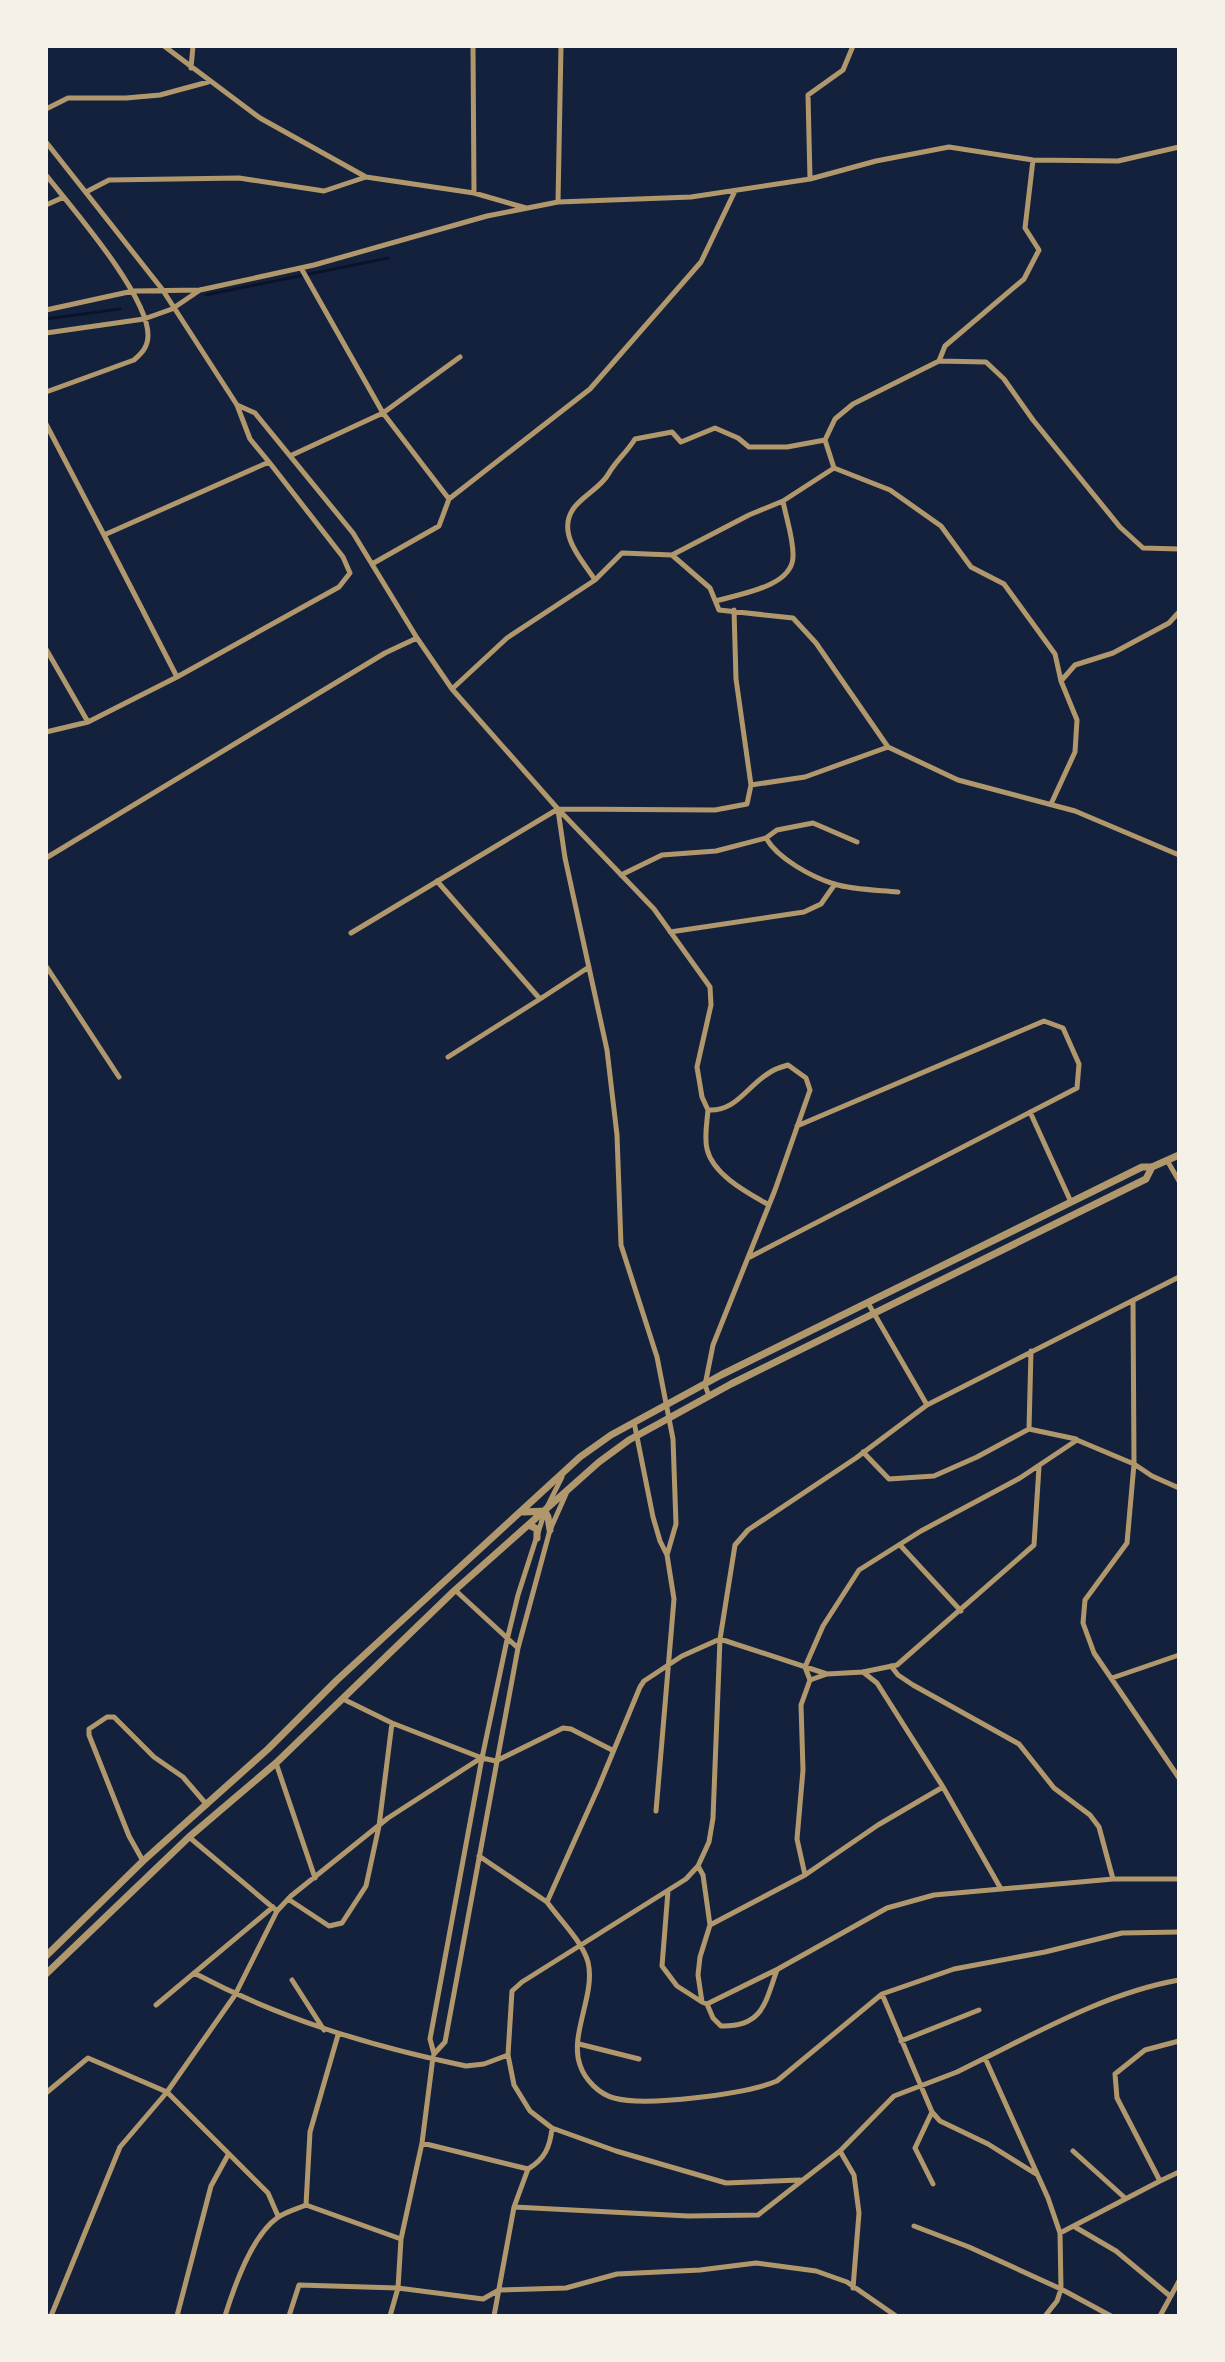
<svg xmlns="http://www.w3.org/2000/svg" width="1225" height="2362" viewBox="0 0 1225 2362" font-family="'Varela Round',sans-serif">
	<style>
		.lines { fill: none; stroke-linecap: round; stroke-linejoin: round }
		.stream { stroke: #0b132b; stroke-width: 3 }
		.minor { stroke: #b1986c; stroke-width: 5 }
		.tertiary { stroke: #b1986c; stroke-width: 7 }
	</style>
	<rect width="100%" height="100%" fill="#14213d"/>
	<g class="lines">
		<path class="stream" d="M206,295L388,258
			M46,319L120,309"/>
		<path class="minor" d="M164,46L260,118L366,177
			M473,46L474,193
			M191,68L193,46
			M46,109L68,98H126L160,95L208,82
			M46,142L162,289L237,405L250,439L269,462
			M46,175C72,208 148,295 148,335C148,347 142,353 134,360L46,392
			M810,179L808,95L843,70L853,46
			M86,192L109,180L239,178L324,191L366,177L474,193L526,208
			M558,202L561,46
			M46,205L64,197
			M46,310L133,291L200,290L314,265L487,216L558,202L691,197L810,179L876,161L949,147L1033,160L1118,161L1179,147
			M46,333L144,319L172,309L200,290
			M460,357L383,413L449,499L590,389L701,262L735,191
			M939,361L986,362L1004,379L1033,420L1120,527L1143,548L1179,549
			M237,405L255,413L353,533L417,638L452,689L558,809L654,909L710,987L711,1005L697,1067L702,1097L708,1110C736,1112 747,1086 769,1073C774,1069 781,1067 788,1065L806,1078L810,1090L775,1190L713,1345L705,1385L709,1396
			M46,424L104,535L269,462L343,557L350,573L339,587L177,677L88,722L46,732
			M292,455L383,413L301,268
			M834,468L890,490L941,526L971,567L1004,584L1055,654L1061,681
			M104,535L177,677
			M672,555L749,515L783,501
			M372,564L439,526L449,499
			M595,580C586,566 570,548 568,531C564,501 598,494 609,473C616,461 627,452 635,439L672,432L681,442L715,428L738,438L749,447H787L825,440
			M716,601C739,594 792,587 793,557C794,540 786,518 783,501L834,468L825,440L835,419L853,404L939,361L945,346L1024,279L1039,250L1025,228L1033,160
			M46,649L88,722
			M452,689L507,638L595,580L622,553L672,555L710,588L719,610L793,618L816,643L888,747L958,780L1075,811L1179,855
			M751,785L805,777L888,747
			M1051,804L1075,752L1077,720L1061,681L1075,665L1113,653L1169,623L1179,612
			M558,810L565,858L607,1050L617,1135L621,1245L657,1357L673,1439L676,1524L667,1555
			M766,838C778,859 812,877 834,884C854,890 877,890 898,892
			M46,858L385,653L417,638
			M621,875L662,855L716,851L766,838L777,830L813,823L857,842
			M437,881L540,999L589,967
			M670,932L804,912L821,904L835,884
			M351,933L558,809L715,810L747,804L751,785L736,679L734,610
			M46,966L119,1077
			M448,1057L540,999
			M708,1110C707,1123 704,1137 707,1149C713,1175 748,1193 769,1205
			M1030,1112L1071,1202
			M1168,1162L1179,1181
			M750,1257L1077,1088L1079,1064L1063,1028L1044,1021L797,1126
			M1133,1301L1134,1464L1152,1476L1179,1488
			M868,1303L927,1405
			M634,1422L653,1517L660,1541L667,1555L674,1599L656,1811
			M1029,1429L1031,1351
			M863,1452L889,1479L934,1476L977,1457L1029,1429L1076,1439
			M562,1477L545,1511L518,1595L507,1640L482,1758L430,2039L434,2054L445,2042L518,1648L550,1530L566,1494
			M900,1545L961,1611
			M455,1590L518,1648
			M891,1666L898,1675L913,1685L1019,1744L1054,1788L1090,1815L1099,1827L1113,1879
			M863,1672L877,1683L943,1787L1001,1889
			M827,1674L720,1639L713,1818L709,1842L698,1866L703,1875L710,1925L700,1957L698,1975L702,2002L707,2004L778,1969L887,1908L934,1895L1113,1879H1179
			M1112,1678L1179,1655
			M810,1680L827,1674L863,1672L897,1665L1034,1545L1039,1467
			M343,1699L392,1723L482,1758L496,1761L563,1728L571,1729L612,1750
			M276,1763L315,1878
			M189,1837L277,1911L291,1896L388,1818L481,1758
			M479,1856L547,1902L599,1786L640,1687L644,1681L682,1656L720,1639L735,1545L748,1530L856,1458L927,1405L1179,1277
			M143,1861L129,1836L89,1735V1729L107,1717H114L154,1757L183,1777L207,1805
			M698,1866L686,1879L522,1982L512,1991L508,2055L514,2085L530,2111L552,2128L616,2151L726,2183L800,2180
			M805,1875L797,1839L803,1770L801,1705L810,1680L805,1667L823,1626L859,1570L921,1531L1020,1478L1077,1440L1134,1464L1127,1543L1085,1600L1083,1623L1094,1653L1179,1778
			M668,1891L662,1966L677,1986L702,2002
			M288,1899L329,1926L342,1923L366,1886L379,1826L392,1723
			M547,1902C560,1920 582,1941 588,1962C596,1994 569,2035 580,2065C585,2080 599,2094 614,2098C646,2107 746,2094 777,2081L882,1994L954,1969L1045,1952L1122,1933L1179,1932
			M710,1925L805,1875L878,1825L943,1787
			M194,1973C281,2019 370,2046 466,2066L484,2064L508,2055
			M292,1980L324,2030
			M882,1994L932,2112L940,2121L988,2144L1036,2174
			M707,2004L713,2018L721,2026C763,2027 765,2003 777,1970
			M156,2005L273,1907
			M901,2041L979,2010
			M579,2044L639,2059
			M985,2058C1047,2027 1111,1992 1179,1980
			M46,2093L88,2058L167,2092L268,2193L278,2216
			M932,2112L915,2148L933,2184
			M422,2143L528,2169L514,2207
			M840,2151L854,2175L859,2213L853,2288
			M1073,2151L1125,2198
			M528,2169C545,2159 550,2147 552,2128
			M1160,2181L1179,2172
			M306,2205L310,2132L338,2035
			M914,2226L969,2247L1061,2289L1111,2316
			M1075,2227L1116,2251L1170,2296
			M1060,2233L1160,2181L1117,2098L1115,2074L1145,2050L1179,2041
			M51,2316L120,2147L167,2092L235,1995L277,1911
			M177,2316L211,2186L228,2155
			M225,2316C234,2287 252,2236 277,2218C285,2212 297,2209 306,2205L401,2239
			M289,2316L299,2285L398,2288L483,2299L499,2290L566,2288L617,2274L700,2270L756,2263L816,2271L847,2282L896,2316
			M390,2316L398,2288L401,2239L422,2143L433,2057
			M494,2316L514,2207L688,2216L758,2215L840,2151L894,2096L957,2072L985,2058L1048,2198L1060,2233L1061,2289L1057,2301L1045,2316
			M1160,2316L1179,2281"/>
		<path class="tertiary" d="M524,1512L545,1511L548,1517L550,1530
			M529,1525L537,1529V1538
			M46,1956L143,1861L268,1749L337,1680L580,1457L611,1435L721,1375L1142,1167H1152L1179,1155
			M46,1974L189,1837L276,1763L455,1590L599,1462L629,1440L731,1384L1146,1179L1152,1167"/>
	</g>
	<rect width="1225" height="2362" fill="none" stroke="#f6f1e7" stroke-width="96"/>
</svg>
